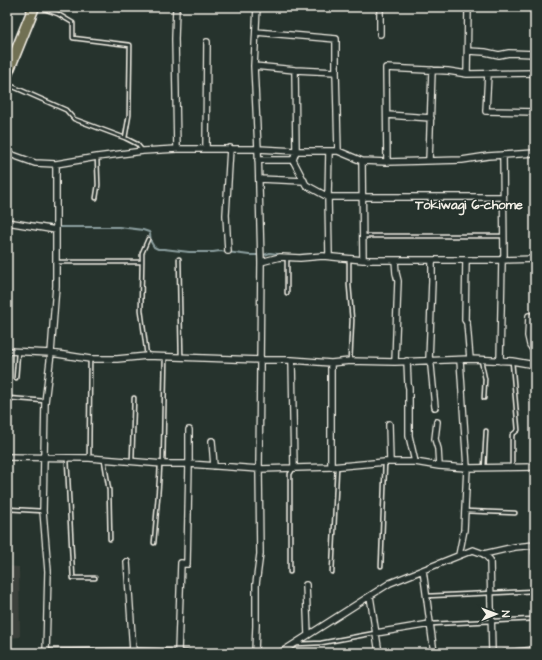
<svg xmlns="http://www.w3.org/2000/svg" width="542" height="660" viewBox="0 0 542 660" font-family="'Architects Daughter',sans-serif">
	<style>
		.built { fill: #3b413a }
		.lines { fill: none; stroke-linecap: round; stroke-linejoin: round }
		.stream { stroke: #8c9f9f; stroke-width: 2 }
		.lane-casing { stroke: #f4f1e8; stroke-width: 5.5 }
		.street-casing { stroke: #f4f1e8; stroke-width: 8 }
		.highway-casing { stroke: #f4f1e8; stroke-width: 13 }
		.lane { stroke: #26332d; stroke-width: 2.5 }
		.street { stroke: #26332d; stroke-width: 5.5 }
		.highway { stroke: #716f52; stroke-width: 10 }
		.labels { text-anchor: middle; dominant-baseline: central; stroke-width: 3; stroke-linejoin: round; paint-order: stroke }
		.neighbourhood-label { font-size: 13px; font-weight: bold; fill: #f4f1e8; stroke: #26332d }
	</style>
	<rect width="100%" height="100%" fill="#26332d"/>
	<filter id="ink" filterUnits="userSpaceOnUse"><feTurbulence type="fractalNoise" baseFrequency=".025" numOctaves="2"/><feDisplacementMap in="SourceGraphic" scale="8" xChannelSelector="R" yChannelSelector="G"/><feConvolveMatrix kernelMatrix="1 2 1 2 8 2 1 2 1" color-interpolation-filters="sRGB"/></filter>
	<g filter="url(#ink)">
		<path class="built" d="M7,566L19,567L20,637L9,638V651H7Z"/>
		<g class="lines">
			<path class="stream" d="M29,223L59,227H119L143,230L149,232L150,234L151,242L154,247L158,249H164L189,252H213L220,251L249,255H264L270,253L285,255
				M297,255L318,254"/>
			<defs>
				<path id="lane" d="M39,7L58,14L73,23V38L130,45L129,115L125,138
					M7,84L66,110L74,119L125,138L137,144L142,150
					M96,198L98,185L97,157
					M363,236H503
					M179,259L181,357
					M349,259V285L352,320L350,361
					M57,262H142L141,310L147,356
					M142,262V253L148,239
					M287,293V258
					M481,360L485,379L484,398
					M512,361L518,430L512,435V467
					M16,378L18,352
					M7,398L45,401
					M89,458L90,359
					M67,459L73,578H95
					M104,460L109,490L110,539
					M132,461L134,398
					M163,464L165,357
					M484,468L486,431
					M7,509L43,511
					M465,511L515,513
					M154,543C156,517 159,490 160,464
					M381,566L385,462
					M290,572V474L293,469
					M332,572L337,467
					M427,596L535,591
					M431,624L535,619
					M297,644L321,643L375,633"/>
				<path id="street" d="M176,7L175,39L177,149
					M256,32L336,39V72L338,151
					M380,34V7
					M468,51L485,52L499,55L509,53L535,54
					M254,66L295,70L336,72
					M295,70L296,151L293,160L306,185L328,197H503
					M467,74L468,7
					M488,74L486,111L535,112
					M387,115L431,118
					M206,149L207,42
					M7,153L35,163L56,164L97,157L143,151L177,149H258L296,151H338L362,161L387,162L462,160L488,156L535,153
					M258,160H293
					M362,161L363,260
					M429,161L432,70
					M387,162L386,68L448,71L467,74L535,73
					M259,179L304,181
					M7,222L56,230
					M228,251L226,215L230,148
					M329,256L328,197L329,151
					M432,260V281L429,360L431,366L435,407
					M466,260L465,320L467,323L470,359
					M261,262L280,257L300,258L323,256L363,260H502L535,259
					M529,316L528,336L530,345L534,351L535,360
					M7,351L51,353L90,359H117L147,356L260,360H292L331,363L350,361L395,362L470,359L512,361L535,365
					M292,360L294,468
					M407,361L408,384L409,388V436L415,462
					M500,361L502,260L504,255L503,155
					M395,362L398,281L396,273L395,260
					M331,363V467
					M437,422L435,439L438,449L439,466
					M389,424L390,462
					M212,441L214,466
					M7,457L89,458L163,464H189L259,469L331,467L385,462H415L439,466L467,468L535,467
					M535,545V552
					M484,554L515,547L535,545
					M459,555L464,530L467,468L460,360
					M127,562L133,651
					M423,570L434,653
					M306,585L308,635
					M370,596L379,653
					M376,633L430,624
					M178,652L181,563L187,564L189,464V430
					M7,653L133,651L188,653
					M46,653L48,571L43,511L45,402L51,353L56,286V164
					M255,653V652L256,626V584L260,554L259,469L261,262L258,149L254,66L257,7
					M280,653L390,583L473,550L484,554L490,560L492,653
					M505,653L535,650"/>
				<path id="highway" d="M7,74L34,7"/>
			</defs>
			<use href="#lane" class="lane-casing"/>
			<use href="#street" class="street-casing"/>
			<use href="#highway" class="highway-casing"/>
			<use href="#lane" class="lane"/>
			<use href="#street" class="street"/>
			<use href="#highway" class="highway"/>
		</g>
	</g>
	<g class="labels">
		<g class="neighbourhood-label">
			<text x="469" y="205">Tokiwagi 6-chome</text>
		</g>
	</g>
	<rect width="542" height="660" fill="none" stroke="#26332d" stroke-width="24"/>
	<rect x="12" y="12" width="518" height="636" fill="none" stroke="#f4f1e8" stroke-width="1.5" filter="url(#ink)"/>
	<g transform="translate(496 614) rotate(89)" stroke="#26332d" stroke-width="3" paint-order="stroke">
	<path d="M0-3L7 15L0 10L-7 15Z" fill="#f4f1e8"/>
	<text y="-6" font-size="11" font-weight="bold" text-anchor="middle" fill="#f4f1e8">N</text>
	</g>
</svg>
